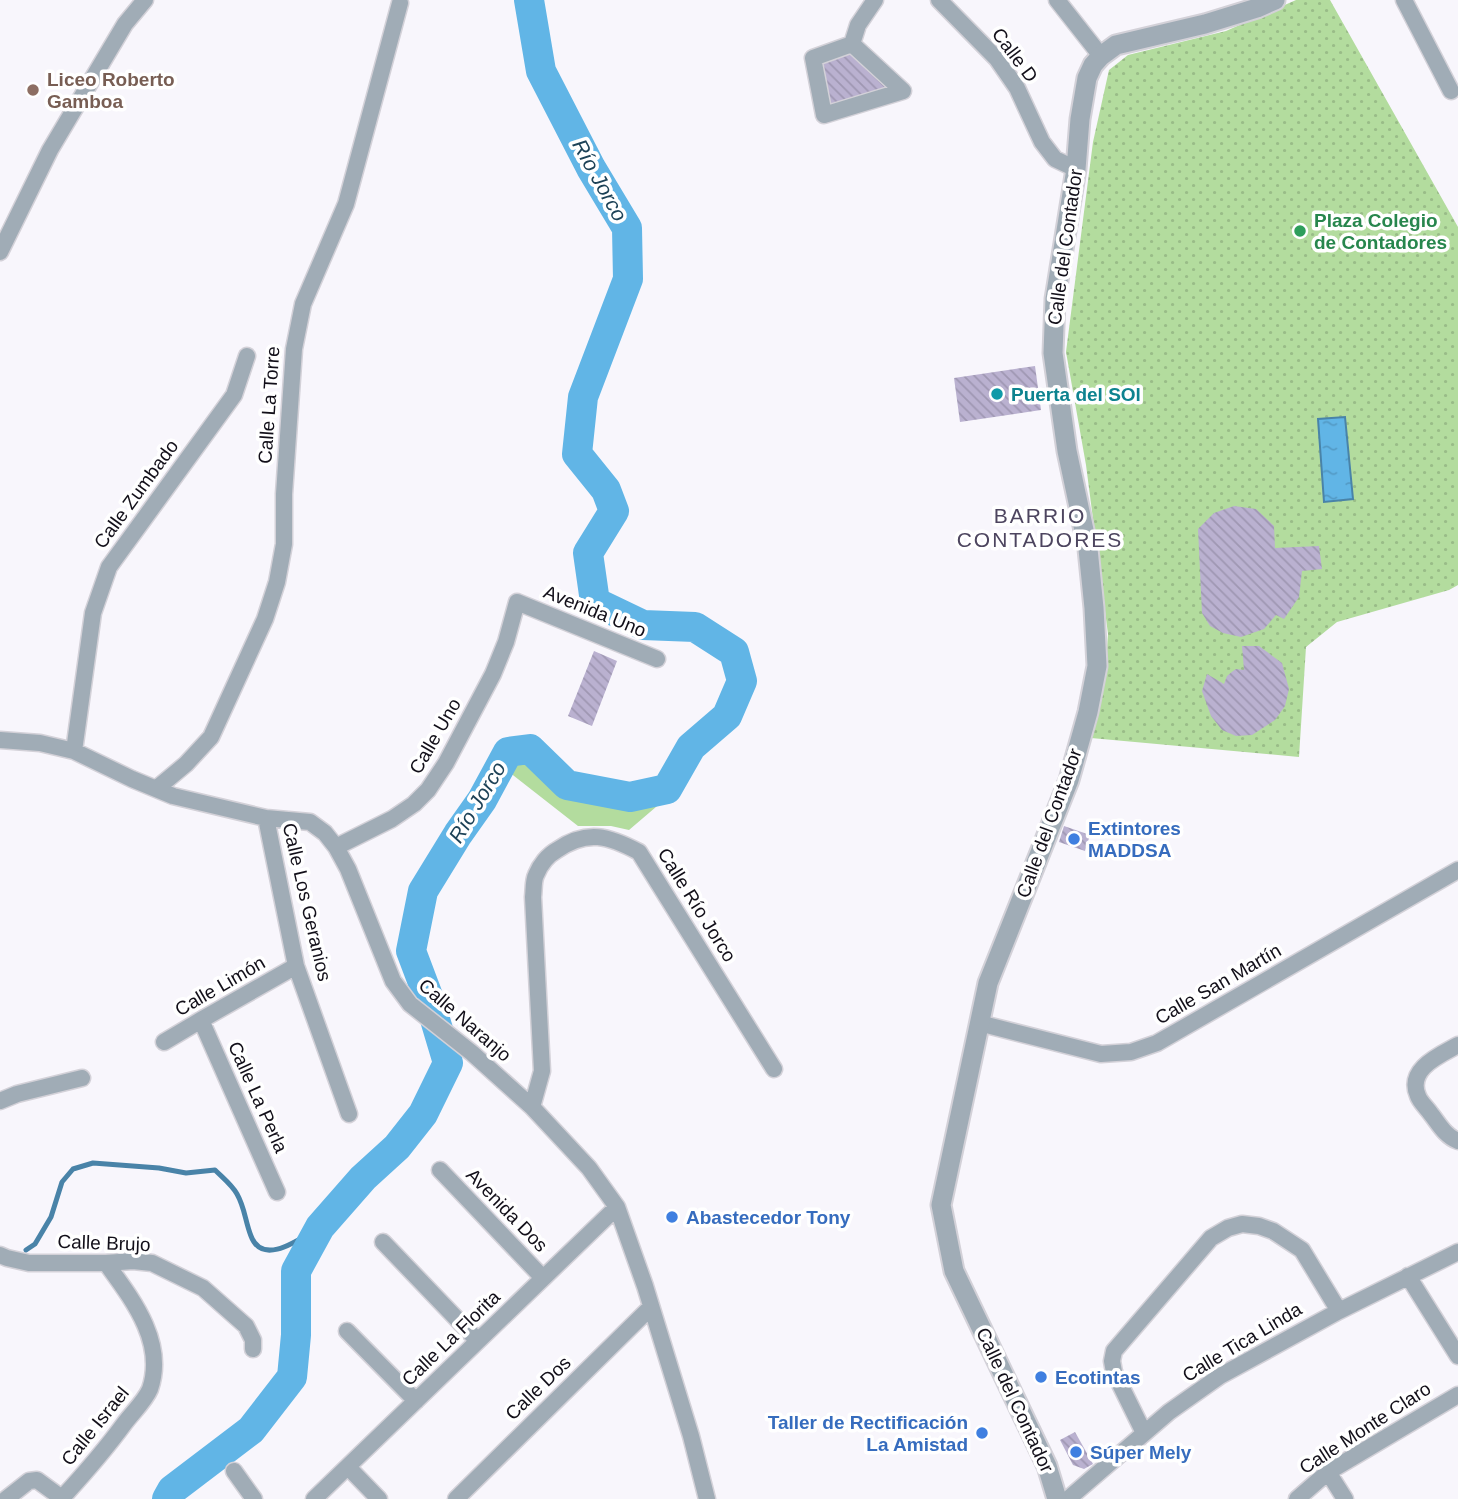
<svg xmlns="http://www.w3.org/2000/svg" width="1458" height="1499" viewBox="0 0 1458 1499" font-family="Helvetica,sans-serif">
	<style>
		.park { fill: #b3dc9e }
		.garden { fill: url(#garden-dots) }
		.water { fill: url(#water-ripples); stroke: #4983a8; stroke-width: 2 }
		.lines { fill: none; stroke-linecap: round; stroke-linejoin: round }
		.stream { stroke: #4983a8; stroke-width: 5 }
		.river { stroke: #61b5e6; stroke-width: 30 }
		.building { fill: url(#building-back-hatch) }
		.minor-casing { stroke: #d3d1d8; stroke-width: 19 }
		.tertiary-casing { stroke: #d3d1d8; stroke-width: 23 }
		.minor { stroke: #a0acb6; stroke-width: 16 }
		.tertiary { stroke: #a0acb6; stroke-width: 19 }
		.education-dot { fill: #8d6e63; stroke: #fff; stroke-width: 2.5 }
		.leisure-dot { fill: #2e9e5b; stroke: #fff; stroke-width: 2.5 }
		.culture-dot { fill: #0f9aa8; stroke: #fff; stroke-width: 2.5 }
		.shop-dot { fill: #3f7fe0; stroke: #fff; stroke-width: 2.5 }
		.labels { text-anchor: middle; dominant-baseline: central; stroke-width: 7; stroke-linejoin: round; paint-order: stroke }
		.street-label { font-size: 19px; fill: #120f19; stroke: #fff }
		.education-label { font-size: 19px; font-weight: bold; fill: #785e54; stroke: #fff; text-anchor: start }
		.leisure-label { font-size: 19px; font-weight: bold; fill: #27864d; stroke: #fff; text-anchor: start }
		.culture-label { font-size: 19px; font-weight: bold; fill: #0d838f; stroke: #fff; text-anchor: start }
		.shop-label { font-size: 19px; font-weight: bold; fill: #366cbe; stroke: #fff; text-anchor: start }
		.water-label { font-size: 21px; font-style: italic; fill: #1d4257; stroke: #fff }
		.neighbourhood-label { font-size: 21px; letter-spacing: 2px; fill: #4d455f; stroke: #fff }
	</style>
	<defs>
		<pattern id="garden-dots" width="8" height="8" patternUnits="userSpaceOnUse" patternTransform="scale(1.75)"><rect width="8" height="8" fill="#b3dc9e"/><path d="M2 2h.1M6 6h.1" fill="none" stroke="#99bc88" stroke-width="1.8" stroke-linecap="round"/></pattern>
		<pattern id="water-ripples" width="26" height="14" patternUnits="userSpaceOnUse" patternTransform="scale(1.75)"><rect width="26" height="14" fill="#61b5e6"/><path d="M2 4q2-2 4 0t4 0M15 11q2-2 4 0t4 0" fill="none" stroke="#539ac5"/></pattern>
		<pattern id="building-back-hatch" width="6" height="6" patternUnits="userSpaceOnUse" patternTransform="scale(1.75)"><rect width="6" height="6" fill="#bab1d0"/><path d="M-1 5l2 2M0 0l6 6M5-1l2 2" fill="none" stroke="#9f97b2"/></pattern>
	</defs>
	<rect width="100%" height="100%" fill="#f8f6fc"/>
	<path class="park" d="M530,757L563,791L631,803L670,795L629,830L611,826H578L509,772L523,758Z"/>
	<path class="garden" d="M1296,0H1330L1458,227V585L1449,590L1337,622L1306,647L1299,757L1091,738L1105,677L1108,634L1086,465L1066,352L1093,142L1109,70L1128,55L1226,31Z"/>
	<path class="water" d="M1345,417L1353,499L1324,502L1318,419Z"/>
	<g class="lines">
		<path class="stream" d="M26,1250L35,1244L51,1217L62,1182L73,1169L93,1163L159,1168L186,1173L215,1170C223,1178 232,1185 237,1194C245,1208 245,1221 251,1236C263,1268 302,1237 320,1227"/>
		<path class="river" d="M167,1499L172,1490L251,1430L292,1377L296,1335V1271L320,1227L363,1178L397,1147L423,1114L448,1063L428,996L411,951L423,891L458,834L482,800L508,752L530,749L567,785L630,797L667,789L691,747L727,716L742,681L734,652L695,627L643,625L595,602L588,553L614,511L606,490L577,454L583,397L628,279L627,228L591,168L541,71L529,0"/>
	</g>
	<path class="building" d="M851,49L892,89L829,110L817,61Z
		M1035,366L1041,410L960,422L954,378Z
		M1234,506L1256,509L1274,526L1275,548L1319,546L1322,569L1302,571L1299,597L1284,619L1276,615L1264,629L1241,637L1223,633L1210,626L1202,613L1198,529L1214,513Z
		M1242,646H1259L1282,663L1289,689L1285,706L1275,720L1252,735L1236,736L1222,730L1211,716L1202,691L1207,674L1224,684L1227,676L1233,671L1236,669L1244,670Z
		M594,651L617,661L592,726L568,716Z
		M1064,826L1090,835L1085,851L1059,842Z
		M1075,1432L1093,1464L1084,1469L1073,1465L1060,1440Z"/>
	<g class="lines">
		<defs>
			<path id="minor" d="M939,0L997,59L1017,88L1042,142L1055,159L1076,169
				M1057,0L1101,56
				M1404,0L1451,91
				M852,44L903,91L824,115L813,58Z
				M852,44L858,25L875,0
				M0,252L50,150L125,24L145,0
				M0,740L40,743L74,751L132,779L173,796L266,818L310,822L325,833L336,847L348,869L393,981L410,1004L472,1053L532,1107L589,1168L617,1207L645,1286L691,1436L707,1499
				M74,751L93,613L109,567L234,395L247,356
				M156,789L186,764L211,737L265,619L277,582L284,544V494L294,349L303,304L346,204L400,3
				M266,818L296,966L349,1114
				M336,847L392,819L414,804L428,790L446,763L493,674L506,642L517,602L657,659
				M201,1020L277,1192
				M979,1023L1101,1054L1131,1052L1157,1043L1458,870
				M164,1042L201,1020L296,966
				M1458,1045C1440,1055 1406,1069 1418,1096C1420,1102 1427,1108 1431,1114C1439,1124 1445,1136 1458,1141
				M0,1101L17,1094L82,1078
				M532,1107L542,1071L533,897C534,890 533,881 536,875C540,865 548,855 557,850C587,829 609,836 639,852L774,1069
				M440,1170L543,1278
				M383,1242L478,1341
				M0,1255L7,1258L29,1263H106L133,1261L152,1263L203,1288L246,1326L253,1340V1349
				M1408,1276L1458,1356
				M347,1331L416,1401
				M1144,1433L1114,1372L1112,1361L1114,1351L1211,1238L1228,1228L1242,1224L1259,1226L1273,1231L1302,1250L1339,1311
				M348,1467L379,1499
				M234,1471L254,1499
				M1328,1472L1345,1499
				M62,1498C84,1474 105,1450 124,1424C132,1413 145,1401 150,1389C166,1342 132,1299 106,1263
				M6,1499L29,1481L37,1480L63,1499
				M314,1499L617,1207
				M456,1499L650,1308
				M1068,1499L1169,1412L1220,1376L1339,1311L1458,1252
				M1297,1499L1328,1472L1458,1395"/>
			<path id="tertiary" d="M1057,1499L1047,1466L954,1271L941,1205L988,983L1069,780L1088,712L1097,666L1094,608L1088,549L1067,451L1053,353L1055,299L1076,169L1080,119L1087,78L1093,65L1101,56L1116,45L1205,24L1257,8L1275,0"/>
		</defs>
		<use href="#minor" class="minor-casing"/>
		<use href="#tertiary" class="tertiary-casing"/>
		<use href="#minor" class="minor"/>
		<use href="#tertiary" class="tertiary"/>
	</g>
	<circle class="education-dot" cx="33" cy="90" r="7"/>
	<circle class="leisure-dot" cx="1300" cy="231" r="7"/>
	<circle class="culture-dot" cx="997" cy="394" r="7"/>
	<g class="shop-dot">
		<circle cx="1074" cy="839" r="7"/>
		<circle cx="672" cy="1217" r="7"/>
		<circle cx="1041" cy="1377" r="7"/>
		<circle cx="982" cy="1433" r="7"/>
		<circle cx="1076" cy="1452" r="7"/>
	</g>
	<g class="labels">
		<g class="street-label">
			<text transform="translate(1015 55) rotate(53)">Calle D</text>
			<text transform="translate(1065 247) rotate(-82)">Calle del Contador</text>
			<text transform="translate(269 405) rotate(-86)">Calle La Torre</text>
			<text transform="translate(136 494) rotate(-54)">Calle Zumbado</text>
			<text transform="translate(595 611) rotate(22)">Avenida Uno</text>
			<text transform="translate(435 736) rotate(-60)">Calle Uno</text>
			<text transform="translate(1049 823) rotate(-70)">Calle del Contador</text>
			<text transform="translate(307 902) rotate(77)">Calle Los Geranios</text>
			<text transform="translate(697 905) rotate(58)">Calle Río Jorco</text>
			<text transform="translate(1218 984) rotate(-30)">Calle San Martín</text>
			<text transform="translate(220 986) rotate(-30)">Calle Limón</text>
			<text transform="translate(465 1020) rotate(41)">Calle Naranjo</text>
			<text transform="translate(258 1097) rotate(66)">Calle La Perla</text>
			<text transform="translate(507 1210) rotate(46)">Avenida Dos</text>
			<text transform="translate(104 1243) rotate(2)">Calle Brujo</text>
			<text transform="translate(451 1338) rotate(-44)">Calle La Florita</text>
			<text transform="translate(1242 1342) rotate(-31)">Calle Tica Linda</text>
			<text transform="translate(538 1388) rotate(-44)">Calle Dos</text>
			<text transform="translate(1015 1400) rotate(65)">Calle del Contador</text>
			<text transform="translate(95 1426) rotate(-51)">Calle Israel</text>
			<text transform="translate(1365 1428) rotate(-33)">Calle Monte Claro</text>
		</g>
		<g class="education-label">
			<text x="47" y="79">Liceo Roberto<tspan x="47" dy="22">Gamboa</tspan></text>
		</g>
		<g class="leisure-label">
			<text x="1314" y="220">Plaza Colegio<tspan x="1314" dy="22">de Contadores</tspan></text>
		</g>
		<g class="culture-label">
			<text x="1011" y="394">Puerta del SOl</text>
		</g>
		<g class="shop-label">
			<text x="1088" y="828">Extintores<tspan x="1088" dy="22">MADDSA</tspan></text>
			<text x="686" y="1217">Abastecedor Tony</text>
			<text x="1055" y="1377">Ecotintas</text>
			<text x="968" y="1422" text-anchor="end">Taller de Rectificación<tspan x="968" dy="22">La Amistad</tspan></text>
			<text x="1090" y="1452">Súper Mely</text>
		</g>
		<g class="water-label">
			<text transform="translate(600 180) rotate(61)">Río Jorco</text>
			<text transform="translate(477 802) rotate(-59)">Río Jorco</text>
		</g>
		<g class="neighbourhood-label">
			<text x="1040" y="515">BARRIO<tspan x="1040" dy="24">CONTADORES</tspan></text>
		</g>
	</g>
</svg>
